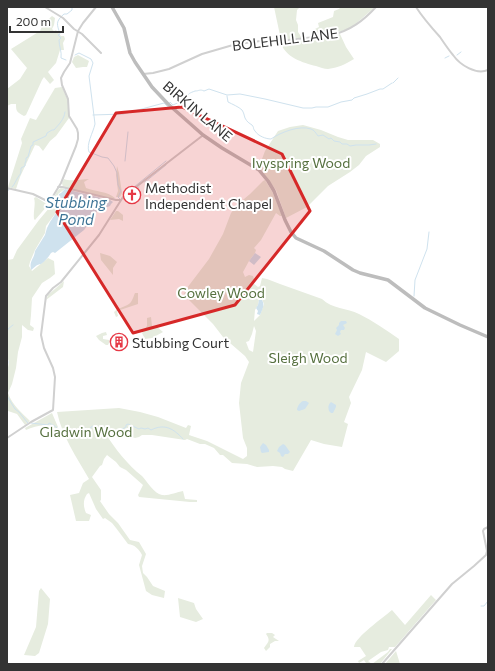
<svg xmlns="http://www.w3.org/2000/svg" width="495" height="671" viewBox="0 0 495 671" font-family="Commissioner,sans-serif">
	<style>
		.green { fill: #e6ecdf; fill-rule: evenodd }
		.water { fill: #cfe2ee }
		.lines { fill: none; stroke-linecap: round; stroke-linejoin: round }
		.stream { stroke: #cfe2ee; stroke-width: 1 }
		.street { stroke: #d0d0d0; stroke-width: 2 }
		.secondary { stroke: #bdbdbd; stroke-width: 3.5 }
		.marked { fill: #d62828; fill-opacity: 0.2; stroke: #d62828; stroke-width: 3; stroke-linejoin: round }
		.labels { text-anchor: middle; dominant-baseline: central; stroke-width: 4; stroke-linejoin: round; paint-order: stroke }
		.street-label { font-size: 14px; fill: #333; stroke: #fff }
		.park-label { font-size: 14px; fill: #56703f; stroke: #fff }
		.poi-label { font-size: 14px; fill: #333; stroke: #fff; text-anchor: start }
		.water-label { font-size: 15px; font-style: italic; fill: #3f7597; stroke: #fff }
	</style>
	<rect width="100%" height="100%" fill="#fff"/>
	<path class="green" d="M274,7H300L297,10L296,20L298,25V32L302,38L281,40Z
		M341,7H375L351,28L342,31L315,36V33L311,31L319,27L318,23L333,17L334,11L339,9Z
		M52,16L55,18L54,25L52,29L54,31L56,30L61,36H64L65,39L63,43L64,50H60L56,63L48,72L54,80L50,84L44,77L42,80L26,115L24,116C17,112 16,112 16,104H11L7,106V89L20,79L27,68L11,49L40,31L43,24Z
		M340,34L346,47L354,59C344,65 340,67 328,69C324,69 320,67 316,66C303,63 285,57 281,43L329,37Z
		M78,55L89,61L87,67H83L76,68L72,62L74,57Z
		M62,87L68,101L69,118L56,136L50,141L43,151L39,146L35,145L20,177L16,189L8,187L22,143L21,139L30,118L36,120L55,88Z
		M303,125L321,130L338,137L348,140H373L380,144V147L366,156L359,165L350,172L328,186L307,207L286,218L276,190L259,167L265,151L278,131L290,127Z
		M117,166L119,173L122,193L120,197H116L118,191L116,175Z
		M64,179C71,182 81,179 89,179L84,182L86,188C96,192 107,191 115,198L113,199L63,187L62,183Z
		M265,180L273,193L282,216H280L276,213L261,240L254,248L256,250L255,253L249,261L243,272L245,277L249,275L253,276L254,279L253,283L258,287L260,286L262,278L267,279L280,284L322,299C332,309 347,308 359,314C373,321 386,330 399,339V351L386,362L366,352L362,370L349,397L351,403L344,422L348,424L342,447L324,444L311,440L293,471L285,469L282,467L273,466L257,467L247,464L232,463L223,455H220L214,448L205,444H200L187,439L185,440L152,435H142L139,437L135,438L126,435L122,432L113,433L109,432L106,434C115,449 128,465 142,476C147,481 154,494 162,495C168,496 177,492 183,491L185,499L197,500V502H190L139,497L138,495L143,485L126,470L120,467L116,462L107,455L104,459L102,465L100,466L92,477L101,490V500L100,501L109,514L118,523L130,540L139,542L146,554L142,566L143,573L147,577L153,586L165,591L164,598L152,595L146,591L139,565L142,555C139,549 135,545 128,544L116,528L112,523L105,518L103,519L96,509L89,493L87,494C83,500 83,506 86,513L91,515L89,521H76L70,495L79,493L83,483L89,479C77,458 62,436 57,412L119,408L140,412L158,417L186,428L188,425L191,426L189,435L207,441L243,459L247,456V448L243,438L239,403L241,383L249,362L245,356L223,337L213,324L189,300L184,294L187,288L209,259L223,234L231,213L238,204L250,194L263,181ZM260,295L264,304L260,315L254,321L255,310L258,305ZM254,326L256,331L253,352L249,350L246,342L249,341L252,334Z
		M61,188L65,189L58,194V198L59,201L58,210L46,226L45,233L35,250L30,262L29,266L32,271L48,258L54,261L55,274L50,278L42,283L32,298L31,315L30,325L34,328L33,331L28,330L22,325V337L18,352L16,368L12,384L8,393C12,405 22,413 30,421L25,425L17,414L8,411L7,410V373L9,362L7,356V262L8,260L13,259L17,250L39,220L50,207L56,193L59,189Z
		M36,197L48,205L35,220L34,219C33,212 36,204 34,198Z
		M116,211H118L123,215V221L119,219L110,220Z
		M100,253L110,256L117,262L113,268V275L101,260Z
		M64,281L63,287L46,300L48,295Z
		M135,293H138V304L117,311L118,316L116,317L114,312C119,307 127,307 131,302C133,299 134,295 135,293Z
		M151,317L152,326H156L163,332L152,338L145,339L142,333L147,326V318Z
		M106,332L107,335L103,336V339L109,340L110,341L108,345H106L99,340L96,336L102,333Z
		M52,413L58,427L56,429C48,422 35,426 26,430L25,428Z
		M41,588L50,599L48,624L39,653L35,656L24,655L36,627L39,591Z
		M431,595L436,600L395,647H389L388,650L381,652L368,661L372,664L388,652L390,649H392L380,664H365L366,663L364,660L359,663L358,661L366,656L360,647H354C355,637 383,618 392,610L405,625Z
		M178,598L194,603L196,609L203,619L196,622L180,617Z
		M267,633H272L275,635L273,637L279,641H275L270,644V647L266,651L264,648C268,642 271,641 266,634Z
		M396,651L400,664H385Z"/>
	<path class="water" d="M65,189L110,200L113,202L111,204L110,206L97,211L91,221L84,230L55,253L53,252L51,253C48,258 45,261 41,264C37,264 34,268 31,270C29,260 34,260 35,251L45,235L47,228L50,222L58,210L60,200L58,197L59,194L61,193Z
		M255,253L261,257L254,265L249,261Z
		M261,299C266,304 262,310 260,315L257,314L258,311L256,308L258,305L259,300Z
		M341,321H346L347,323L343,325L345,328L344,330H341L340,332L341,334L338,336L335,334L337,330L336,328L339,325V323Z
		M303,401H306L309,403L305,409L299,411L297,410C297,407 300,402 303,401Z
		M331,402L336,405V407L333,413H331L329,411C328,407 328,405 331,402Z
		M263,443L266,445L269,450V452L262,453L261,452L260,447Z
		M283,444L285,445L290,452L288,454H285L283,457L281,456L280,453L277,451L279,447Z"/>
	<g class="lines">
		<path class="stream" d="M75,55L79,53L91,59L93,63L89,76L95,124C93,133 86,144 89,152L102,157L108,158L114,166L117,173L118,185L121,191L118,197L120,199
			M457,55L461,52
			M445,58L449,56
			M66,60L61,58C62,52 59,46 59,40L61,38L58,35L60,34C57,24 55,22 64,14H67L72,10V7
			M393,83L398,78
			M227,96L228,102C232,104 239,107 242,110C244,113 244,115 245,118C247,122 249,123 252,125C255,129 252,127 255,131C258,136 266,139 271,139C281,132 300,125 311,129C314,130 316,133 318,136L323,135L329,139L331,138L334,141L340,142L342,144H347L350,146L356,145H369L376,144
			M169,104L170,102L173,105L186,99C188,93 190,93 195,91C199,91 200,89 204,91L209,89L227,95L240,94L265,99L303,108H312L316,107H328L341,102L352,100L354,98L367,94L380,89H383L392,83
			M93,115L123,114L164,103L168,107
			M125,161L128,132
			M145,182L166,165
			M12,187C15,184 15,182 17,179C20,173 21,176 21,168L25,166V163L26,161V158L28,157L31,146L33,145V142L46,136L47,133L52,130H54C59,124 64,120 65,112
			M133,191L139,187
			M7,192L9,189
			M128,192L166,161
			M414,296L415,280L427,249L429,232
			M7,333L8,329L13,325
			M7,359L8,362L7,367
			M7,396L15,409L19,412L27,422L28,423
			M31,423L48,425L49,423C55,426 61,429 61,436L64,437L76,432H78L85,428L90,430L91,427L93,426L96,429L103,427L115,432C118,429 122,430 126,427V425L128,424L139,429L141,428L145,429L148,428L151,430C165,423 174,429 183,439
			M481,606H484L488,601"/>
		<path class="street" d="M45,7L63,18L74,29L82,34L101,53
			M416,7C423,18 431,27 440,37C444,43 448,49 453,55C460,65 476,75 488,70
			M143,74L153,73L169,69L202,54L233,45L260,41H280L332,35C351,30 363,21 376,7
			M58,187H62L116,200H121
			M7,188L33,194L47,201H50L61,183L76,146L78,139V133L77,129L69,116L68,99L62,85L61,78L64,72L70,63L78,31L83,23L96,7
			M7,438L31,422L53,410L55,377L53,368L44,348L41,335L46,296L53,288L61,282L99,235L123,197L202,136
			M382,664L452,584L474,566L486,555L487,551L483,531L484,529L488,527"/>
		<path class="secondary" d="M112,7L124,28L130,53L135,62L152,87L168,104L203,135L222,148L259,170L268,181L274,191L285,220L291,232L296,238L324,251L353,270L360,273L388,280L425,308L460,325L488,337"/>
	</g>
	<path class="marked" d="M182,107L282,154L310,211L235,305L133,333L57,212L116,113Z"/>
	<defs>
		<symbol id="church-ring" viewBox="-11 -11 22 22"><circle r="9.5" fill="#fff" stroke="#e63946" stroke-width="1.5"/><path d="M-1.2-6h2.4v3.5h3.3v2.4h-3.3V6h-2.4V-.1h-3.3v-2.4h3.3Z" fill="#e63946"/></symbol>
		<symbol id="building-ring" viewBox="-11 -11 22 22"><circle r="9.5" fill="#fff" stroke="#e63946" stroke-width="1.5"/><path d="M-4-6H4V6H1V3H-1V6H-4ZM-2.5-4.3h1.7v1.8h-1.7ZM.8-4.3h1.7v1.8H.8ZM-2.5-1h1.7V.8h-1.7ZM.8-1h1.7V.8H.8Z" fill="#e63946"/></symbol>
	</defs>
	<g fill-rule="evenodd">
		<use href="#church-ring" x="122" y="185" width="20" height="20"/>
		<use href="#building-ring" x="109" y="332" width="20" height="20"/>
	</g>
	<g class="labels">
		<g class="street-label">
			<text transform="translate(285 39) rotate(-7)">BOLEHILL LANE</text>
			<text transform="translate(198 111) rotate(40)">BIRKIN LANE</text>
		</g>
		<g class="park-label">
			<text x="301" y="162">Ivyspring Wood</text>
			<text x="221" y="292">Cowley Wood</text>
			<text x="308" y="357">Sleigh Wood</text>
			<text x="86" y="431">Gladwin Wood</text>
		</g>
		<g class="poi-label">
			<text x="145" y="187">Methodist<tspan x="145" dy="16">Independent Chapel</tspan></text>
			<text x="132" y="342">Stubbing Court</text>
		</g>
		<g class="water-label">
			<text x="76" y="202">Stubbing<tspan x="76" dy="17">Pond</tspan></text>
		</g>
	</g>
	<rect width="495" height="671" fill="none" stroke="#333333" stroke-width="16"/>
	<path d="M10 26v6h53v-6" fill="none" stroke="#333333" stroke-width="2"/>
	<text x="16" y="26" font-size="12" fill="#333333" stroke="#ffffff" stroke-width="3" paint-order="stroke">200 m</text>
</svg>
